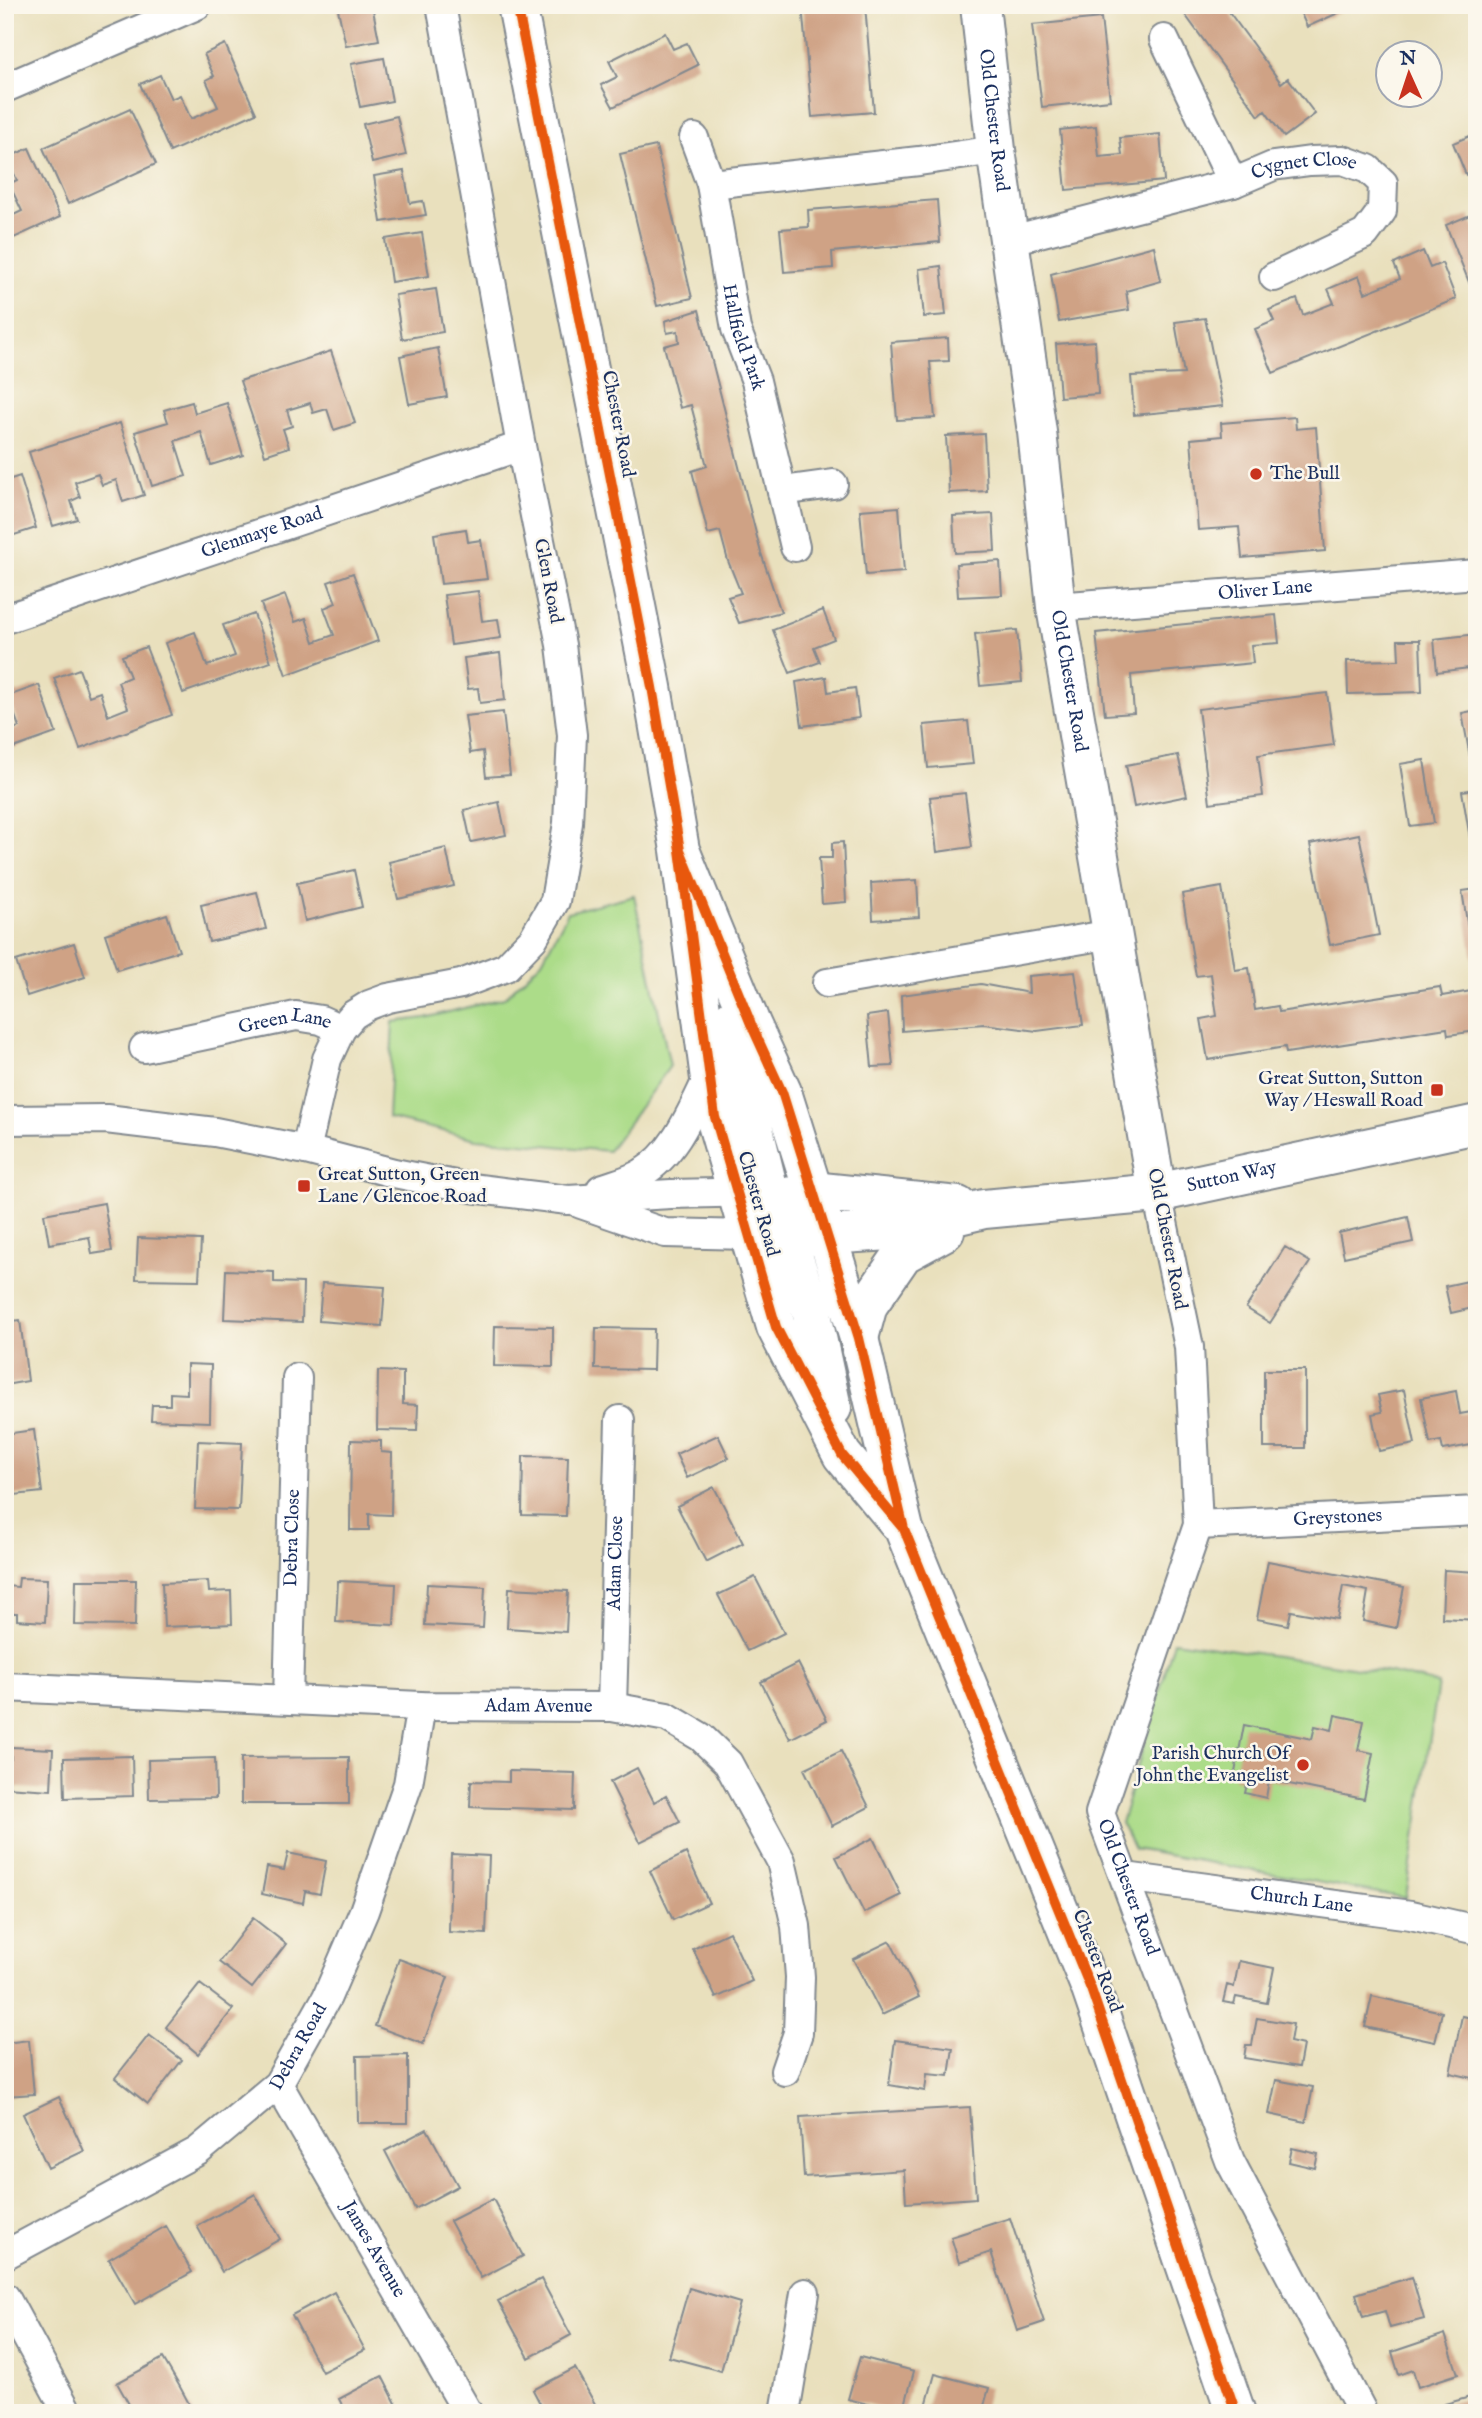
<svg xmlns="http://www.w3.org/2000/svg" width="1482" height="2418" viewBox="0 0 1482 2418" font-family="'IM FELL English',serif">
	<style>
		.green { fill: #acdc89; stroke: #648674; stroke-width: 2 }
		.building { fill: #cfa285 }
		.lines { fill: none; stroke-linecap: round; stroke-linejoin: round }
		.street-casing { stroke: #82888e; stroke-width: 32 }
		.secondary-casing { stroke: #82888e; stroke-width: 42 }
		.primary-casing { stroke: #82888e; stroke-width: 42 }
		.street { stroke: #fff; stroke-width: 28 }
		.secondary { stroke: #fff; stroke-width: 38 }
		.primary { stroke: #fff; stroke-width: 38 }
		.cycleway-casing { stroke: #fbf7ec; stroke-width: 15 }
		.cycleway { stroke: #e8590c; stroke-width: 10 }
		.poi-dot { fill: #c8321e; stroke: #fbf7ec; stroke-width: 2.5 }
		.labels { text-anchor: middle; dominant-baseline: central; stroke-width: 5; stroke-linejoin: round; paint-order: stroke }
		.street-label { font-size: 19px; fill: #1b2f5e; stroke: #fbf7ec }
		.poi-label { font-size: 19px; fill: #1b2f5e; stroke: #fbf7ec; text-anchor: start }
	</style>
	<rect width="100%" height="100%" fill="#fbf7ec"/>
	<filter id="ink" filterUnits="userSpaceOnUse"><feTurbulence type="fractalNoise" baseFrequency=".0143" numOctaves="2"/><feDisplacementMap in="SourceGraphic" scale="14" xChannelSelector="R" yChannelSelector="G"/><feConvolveMatrix kernelMatrix="1 2 1 2 8 2 1 2 1" color-interpolation-filters="sRGB"/></filter>
	<filter id="wash" filterUnits="userSpaceOnUse"><feTurbulence type="fractalNoise" baseFrequency=".00686" numOctaves="4" result="noise"/><feDisplacementMap in="SourceGraphic" scale="28" xChannelSelector="R" yChannelSelector="G"/><feGaussianBlur stdDeviation="1.57" result="paint"/><feColorMatrix in="noise" values="0 0 0 0 0 0 0 0 0 0 0 0 0 0 0 0 0 1.4 0 .05"/><feComposite in="paint" operator="in"/></filter>
	<g filter="url(#wash)">
		<rect width="100%" height="100%" fill="#e9e0bd"/>
		<path class="green" d="M634,895L670,1066L608,1151L477,1139L388,1118L393,1022L425,1018L504,998L542,961L568,912Z
			M1174,1641L1391,1673L1438,1684L1406,1898L1134,1849L1121,1823Z"/>
		<g id="blocks">
			<path class="building" d="M337,5H372L379,40L346,46Z
				M802,5H865L874,112L812,117Z
				M1178,5H1224L1281,83L1288,78L1315,114L1284,137L1265,111L1259,116Z
				M1297,5H1356L1307,27Z
				M1101,18L1110,100L1042,107L1032,25Z
				M665,33L673,49L687,43L698,65L613,107L601,85L617,77L609,61Z
				M225,44L256,113L170,152L140,84L160,75L171,99L180,95L191,119L218,107L206,80L214,76L204,54Z
				M384,58L392,101L360,107L351,64Z
				M130,109L156,164L68,204L43,148Z
				M397,116L406,155L372,163L363,124Z
				M1096,126L1099,157L1122,155L1120,138L1160,134L1164,181L1066,190L1060,130Z
				M1477,133V170L1466,175L1453,143Z
				M656,146L692,298L657,306L620,154Z
				M29,148L60,217L5,242V219L22,211L9,184L17,180L7,158Z
				M404,171L410,203L423,201L426,215L381,222L374,176Z
				M937,200L940,242L832,252L833,268L784,272L780,229L809,227L808,210Z
				M1470,215L1477,233V302L1446,225Z
				M422,233L429,276L391,282L385,239Z
				M1154,246L1161,281L1126,291L1129,310L1059,322L1051,274Z
				M1423,251L1430,268L1442,263L1456,299L1273,373L1255,329L1274,321L1269,310L1297,299L1303,315L1334,303L1328,289L1359,276L1365,293L1400,279L1394,264Z
				M941,266L946,315L924,317L919,269Z
				M436,289L443,332L402,339L395,295Z
				M699,310L761,553L781,612L739,623L728,597L741,593L728,561L720,531L708,534L692,471L707,466L691,405L680,408L664,346L679,342L678,331L667,333L665,321Z
				M1205,318L1223,406L1134,415L1131,376L1184,374L1175,322Z
				M948,338L949,361L930,362L935,418L897,420L891,342Z
				M1095,341L1098,394L1060,397L1056,344Z
				M438,348L447,397L409,404L400,356Z
				M331,351L355,423L334,430L327,409L313,413L310,403L287,410L292,426L283,429L289,447L265,455L240,381Z
				M192,402L195,413L227,403L243,455L211,465L201,432L175,441L186,476L152,486L135,432L168,422L164,410Z
				M1295,417L1296,429L1316,427L1325,551L1242,558L1239,527L1198,530L1191,439L1222,436L1221,423Z
				M120,423L144,495L123,502L116,480L102,485L98,474L75,482L80,497L71,501L77,519L53,526L29,452Z
				M984,434L987,491L949,493L946,436Z
				M20,476L36,528L5,538V481Z
				M899,507L904,572L866,575L860,510Z
				M993,514L995,551L955,553L953,516Z
				M466,529L468,542L481,540L487,579L441,584L434,534Z
				M1000,561L1002,595L958,597L956,564Z
				M353,573L378,641L286,675L261,604L285,595L295,622L306,618L314,642L334,635L324,608L336,603L328,582Z
				M478,591L482,621L498,619L501,638L451,645L444,595Z
				M823,610L834,639L814,647L820,662L790,673L773,630Z
				M254,614L271,662L183,693L165,643L195,632L207,666L235,656L223,625Z
				M1276,615L1279,643L1251,645L1253,663L1131,675L1134,713L1105,715L1096,633Z
				M1017,630L1022,682L980,686L975,634Z
				M1477,634V667L1437,672L1434,639Z
				M1398,640H1420L1422,692L1348,694L1347,661L1399,660Z
				M146,647L172,715L80,749L54,678L79,669L89,696L100,692L108,716L128,708L118,682L130,677L122,656Z
				M500,653L505,700L480,703L478,688L468,689L464,658Z
				M826,677L828,692L855,688L859,718L802,726L796,682Z
				M39,685L56,733L5,751V732L19,727L8,696Z
				M1327,693L1334,745L1258,755L1263,796L1210,803L1198,709Z
				M1477,710V784H1475L1462,713Z
				M503,712L510,775L486,777L483,751L470,753L465,716Z
				M968,721L973,764L928,768L924,725Z
				M1178,755L1187,796L1134,807L1126,765Z
				M1424,760L1434,823L1410,826L1400,764Z
				M1477,789V868H1475L1462,791Z
				M965,793L972,847L937,852L930,797Z
				M499,802L506,835L471,842L464,810Z
				M1359,834L1379,935L1330,945L1310,844Z
				M843,842L846,902L822,904L819,858H832V843Z
				M446,848L454,886L398,899L389,862Z
				M354,870L362,907L305,921L297,883Z
				M917,880L919,917L873,920L871,883Z
				M1222,887L1235,970L1249,968L1255,1010L1278,1006L1279,1012L1440,987L1442,996L1477,990V1031L1448,1035L1447,1028L1286,1053L1285,1047L1208,1060L1201,1019L1217,1016L1211,974L1196,976L1182,894Z
				M1477,889V971H1475L1462,891Z
				M257,892L266,929L209,942L201,905Z
				M167,914L179,951L117,970L105,934Z
				M74,943L85,977L27,996L16,961Z
				M1075,972L1083,1025L1037,1031L984,1024L902,1031L901,995L981,984L1029,993L1028,976Z
				M888,1013L893,1066L872,1067L867,1016Z
				M104,1203L112,1251L92,1254L89,1237L49,1244L44,1214Z
				M1408,1217L1413,1242L1344,1257L1339,1233Z
				M138,1238L201,1240L199,1280L136,1279Z
				M1285,1247L1310,1262L1270,1323L1246,1308Z
				M226,1270L274,1272V1282L303,1283L302,1322L224,1319Z
				M1477,1279V1307L1451,1313L1445,1286Z
				M322,1283L385,1287L382,1326L319,1321Z
				M20,1320L28,1381L5,1385V1322Z
				M495,1326L553,1327V1367L494,1366Z
				M596,1328L654,1329L653,1370L595,1369Z
				M187,1364L211,1365L210,1422L151,1420L152,1405H170V1393L187,1394Z
				M1264,1370H1305V1448H1264Z
				M378,1371L403,1372V1404L418,1405L417,1431L377,1430Z
				M1404,1390L1415,1444L1379,1451L1372,1414L1382,1412L1378,1395Z
				M1456,1391L1460,1414L1477,1411V1444L1443,1450L1441,1441L1430,1443L1421,1398Z
				M34,1430L42,1492L5,1496V1434Z
				M718,1435L729,1458L687,1478L676,1454Z
				M351,1440L381,1441V1452L392,1453L391,1515L369,1514V1530H350Z
				M198,1441L242,1443L239,1510L195,1509Z
				M523,1456L568,1457L566,1516L522,1515Z
				M714,1487L743,1543L706,1562L677,1506Z
				M1268,1561L1404,1587L1396,1628L1363,1621L1368,1591L1343,1586L1337,1619L1291,1611L1288,1625L1257,1619Z
				M1444,1570L1477,1572V1620L1442,1618Z
				M755,1577L784,1633L747,1651L718,1595Z
				M19,1578L47,1579L45,1622L17,1620V1613H5V1586L18,1587Z
				M76,1580H136L135,1626L75,1625Z
				M208,1581L209,1592L231,1591L232,1624L164,1627L162,1583Z
				M338,1581L396,1584L394,1625L336,1622Z
				M427,1584L485,1587L483,1628L425,1625Z
				M509,1588L568,1591L566,1632L507,1628Z
				M798,1663L827,1720L790,1739L761,1682Z
				M1335,1715L1364,1721L1358,1750L1373,1753L1364,1799L1269,1780L1266,1798L1245,1793L1248,1780L1234,1778L1244,1725L1312,1739L1315,1726L1332,1730Z
				M11,1747L53,1749L51,1790L5,1787V1758L11,1759Z
				M841,1751L869,1807L832,1826L804,1769Z
				M132,1756L133,1796L65,1798L64,1758Z
				M349,1757V1804H241V1758Z
				M215,1758L216,1798L149,1799L148,1760Z
				M637,1768L654,1802L666,1795L680,1822L640,1842L610,1782Z
				M509,1771L575,1773L574,1810L470,1807L471,1781L509,1782Z
				M873,1838L901,1895L864,1913L836,1857Z
				M288,1853L326,1861L320,1894L305,1891L303,1903L262,1894L267,1867L284,1870Z
				M686,1853L709,1903L673,1920L650,1871Z
				M451,1854L489,1856L486,1934L449,1932Z
				M253,1918L286,1944L252,1988L219,1962Z
				M729,1932L752,1981L716,1998L693,1949Z
				M890,1941L919,1997L882,2015L853,1959Z
				M399,1959L448,1977L423,2044L375,2026Z
				M1239,1961L1274,1968L1267,2003L1236,1997L1234,2004L1223,2002L1227,1985L1234,1987Z
				M200,1984L233,2009L198,2054L166,2027Z
				M1372,1996L1442,2012L1435,2042L1365,2027Z
				M1462,2016L1477,2019V2079L1450,2073Z
				M1257,2018L1293,2024L1290,2042L1303,2045L1299,2067L1244,2058L1246,2045H1252Z
				M149,2035L182,2060L148,2104L115,2078Z
				M29,2040L34,2094L5,2096V2043Z
				M895,2040L953,2048L949,2076L927,2074L925,2091L889,2085Z
				M408,2055V2123H358L357,2056Z
				M1276,2080L1313,2087L1306,2122L1269,2114Z
				M59,2097L84,2151L48,2168L23,2114Z
				M970,2107L976,2198L906,2203L904,2170L804,2177L800,2117Z
				M427,2129L458,2186L415,2209L385,2151Z
				M1292,2148L1318,2154L1315,2168L1289,2162Z
				M255,2194L280,2239L222,2272L197,2226Z
				M493,2199L523,2256L481,2278L450,2221Z
				M1010,2218L1044,2322L1017,2331L991,2252L959,2263L951,2237Z
				M166,2226L192,2272L135,2304L109,2259Z
				M1412,2277L1424,2319L1390,2328L1385,2311L1363,2317L1356,2294Z
				M541,2279L571,2335L529,2358L498,2301Z
				M689,2288L740,2303L721,2371L669,2357Z
				M334,2292L365,2350L322,2372L292,2315Z
				M1445,2334L1458,2374L1418,2387L1413,2370L1399,2375L1392,2352Z
				M860,2357L914,2371L903,2413L848,2399Z
				M163,2358L180,2387L194,2413H134L117,2383Z
				M575,2368L600,2413H545L533,2390Z
				M935,2374L989,2388L982,2413H924Z
				M382,2376L401,2413H346L339,2399Z
				M1477,2395V2413H1448L1445,2404Z"/>
		</g>
	</g>
	<g filter="url(#ink)">
		<use href="#blocks" fill-opacity="0" stroke="#82888e" stroke-width="2"/>
		<g class="lines">
			<defs>
				<g id="street">
					<path id="s1" d="M1164,39L1233,183L1273,166L1310,161L1343,160L1368,169L1383,183L1382,211L1365,234L1274,277"/>
					<path d="M5,88L197,5"/>
					<path id="s2" d="M694,138L711,184L736,329L756,381L795,547"/>
					<path d="M711,184L919,161L996,150"/>
					<path d="M1008,241L1233,183"/>
					<path d="M782,491L833,484"/>
					<path id="s3" d="M1056,607L1477,574"/>
					<path id="s4" d="M5,619L521,446"/>
					<path d="M827,983L1112,934"/>
					<path d="M341,1029L353,1015L369,1005L388,998L461,984L506,967L533,939L555,901L568,823L572,735L561,645L521,446L441,5"/>
					<path id="s5" d="M144,1048L296,1016L321,1020L341,1029L327,1059L306,1150"/>
					<path d="M5,1120L106,1119L215,1132L306,1150L394,1173L471,1188L568,1200L671,1194L812,1191"/>
					<path d="M601,1189C614,1184 630,1181 642,1173C676,1153 692,1110 709,1076"/>
					<path id="s6" d="M1157,1193L1189,1347L1198,1525L1100,1813L1230,2161L1363,2413"/>
					<path d="M581,1204L665,1233L748,1235"/>
					<path id="s7" d="M1198,1525L1477,1511"/>
					<path id="s8" d="M5,1687L421,1706L612,1707L667,1717L701,1737L728,1763L781,1861L796,1926L800,1977L798,2033L785,2071"/>
					<path id="s9" d="M288,1699L297,1378"/>
					<path id="s10" d="M612,1707L620,1420"/>
					<path id="s11" d="M1125,1877L1411,1915L1477,1930"/>
					<path id="s12" d="M278,2084L468,2413"/>
					<path id="s13" d="M5,2255L198,2151L278,2084L327,1997L364,1911L408,1784L421,1706"/>
					<path d="M5,2297L68,2413"/>
					<path d="M785,2413L805,2293"/>
				</g>
				<g id="secondary">
					<path id="s14" d="M980,5L996,150L1037,432L1056,607L1157,1193"/>
					<path d="M812,1191L958,1206"/>
					<path id="s15" d="M793,1237L891,1231L984,1209L1157,1193L1477,1124"/>
					<path d="M859,1338L868,1305L903,1254L945,1231"/>
				</g>
				<path id="primary" d="M517,5L652,687L680,850L715,1117L776,1327L842,1455L898,1522
					M680,850L751,1024L782,1092L859,1338L904,1529L1091,1989L1236,2413
					M733,1018L748,1105L769,1191L748,1235
					M812,1191L787,1237L812,1314L832,1408"/>
			</defs>
			<use href="#street" class="street-casing"/>
			<use href="#secondary" class="secondary-casing"/>
			<use href="#primary" class="primary-casing"/>
			<use href="#street" class="street"/>
			<use href="#secondary" class="secondary"/>
			<use href="#primary" class="primary"/>
			<defs>
				<path id="cycleway" d="M517,5L652,687L680,850L715,1117L776,1327L842,1455L902,1527
					M680,850L751,1024L782,1092L859,1338L904,1529L1091,1989L1236,2413"/>
			</defs>
			<use href="#cycleway" class="cycleway-casing"/>
			<use href="#cycleway" class="cycleway"/>
		</g>
	</g>
	<g class="poi-dot">
		<circle cx="1256" cy="474" r="7"/>
		<rect x="1430" y="1083" width="14" height="14" rx="3.5"/>
		<rect x="297" y="1179" width="14" height="14" rx="3.5"/>
		<circle cx="1303" cy="1765" r="7"/>
	</g>
	<g class="labels">
		<g class="street-label">
			<text stroke="none"><textPath href="#s14" startOffset="116">Old Chester Road</textPath></text>
			<text stroke="none"><textPath href="#s1" startOffset="234">Cygnet Close</textPath></text>
			<text stroke="none"><textPath href="#s2" startOffset="206">Hallfield Park</textPath></text>
			<text transform="translate(618 424) rotate(79)">Chester Road</text>
			<text stroke="none"><textPath href="#s4" startOffset="271">Glenmaye Road</textPath></text>
			<text transform="translate(548 581) rotate(79)">Glen Road</text>
			<text stroke="none"><textPath href="#s3" startOffset="210">Oliver Lane</textPath></text>
			<text stroke="none"><textPath href="#s14" startOffset="682">Old Chester Road</textPath></text>
			<text stroke="none"><textPath href="#s5" startOffset="144">Green Lane</textPath></text>
			<text stroke="none"><textPath href="#s15" startOffset="444">Sutton Way</textPath></text>
			<text transform="translate(758 1204) rotate(74)">Chester Road</text>
			<text transform="translate(1167 1239) rotate(79)">Old Chester Road</text>
			<text stroke="none"><textPath href="#s7" startOffset="140">Greystones</textPath></text>
			<text stroke="none"><textPath href="#s9" startOffset="161">Debra Close</textPath></text>
			<text stroke="none"><textPath href="#s10" startOffset="144">Adam Close</textPath></text>
			<text stroke="none"><textPath href="#s8" startOffset="534">Adam Avenue</textPath></text>
			<text stroke="none"><textPath href="#s6" startOffset="719">Old Chester Road</textPath></text>
			<text stroke="none"><textPath href="#s11" startOffset="178">Church Lane</textPath></text>
			<text transform="translate(1097 1961) rotate(69)">Chester Road</text>
			<text stroke="none"><textPath href="#s13" startOffset="366">Debra Road</textPath></text>
			<text stroke="none"><textPath href="#s12" startOffset="191">James Avenue</textPath></text>
		</g>
		<g class="poi-label">
			<text x="1270" y="474">The Bull</text>
			<text x="1423" y="1079" text-anchor="end">Great Sutton, Sutton<tspan x="1423" dy="22">Way / Heswall Road</tspan></text>
			<text x="318" y="1175">Great Sutton, Green<tspan x="318" dy="22">Lane / Glencoe Road</tspan></text>
			<text x="1289" y="1754" text-anchor="end">Parish Church Of<tspan x="1289" dy="22">John the Evangelist</tspan></text>
		</g>
	</g>
	<rect width="1482" height="2418" fill="none" stroke="#fbf7ec" stroke-width="28"/>
	<g transform="translate(1409 74) rotate(357)"><circle r="33" fill="#fbf7ec" stroke="#a1a7b3" stroke-width="2"/>
	<path d="M0-5L12 26L0 18L-12 26Z" fill="#c8321e"/>
	<text y="-10" font-size="19" font-weight="bold" text-anchor="middle" fill="#1b2f5e">N</text>
	</g>
</svg>
